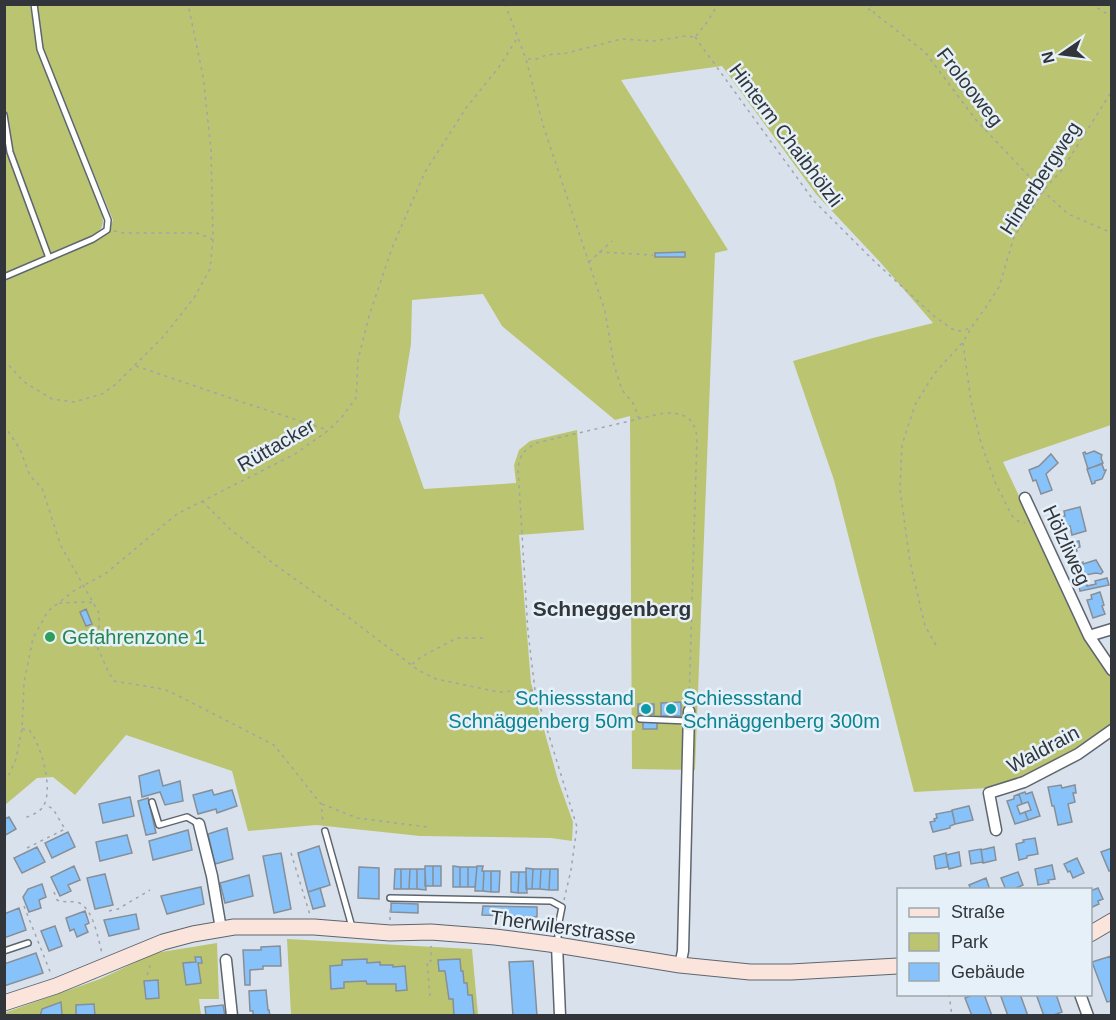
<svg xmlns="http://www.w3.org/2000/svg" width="1116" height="1020" viewBox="0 0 1116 1020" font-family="Arial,sans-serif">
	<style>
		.green { fill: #bbc470 }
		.building { fill: #87c3fa; stroke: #868f98; stroke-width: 1.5 }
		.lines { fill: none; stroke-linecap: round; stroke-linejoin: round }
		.service-casing { stroke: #5d666e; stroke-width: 8 }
		.minor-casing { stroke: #5d666e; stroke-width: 13 }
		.secondary-casing { stroke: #5d666e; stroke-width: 17 }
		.path { stroke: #9ea5ad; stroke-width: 1.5; stroke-dasharray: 3 4.5; stroke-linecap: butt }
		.service { stroke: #fff; stroke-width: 5 }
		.minor { stroke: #fff; stroke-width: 10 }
		.secondary { stroke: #fbe4dc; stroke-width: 15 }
		.leisure-dot { fill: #2e9e5b; stroke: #e6f0f9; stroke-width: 2 }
		.culture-dot { fill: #0f9aa8; stroke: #e6f0f9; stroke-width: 2 }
		.labels { text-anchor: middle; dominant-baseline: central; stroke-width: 5; stroke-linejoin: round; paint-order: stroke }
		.street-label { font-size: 20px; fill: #32363a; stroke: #e6f0f9 }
		.leisure-label { font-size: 20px; fill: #27864d; stroke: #e6f0f9; text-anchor: start }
		.culture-label { font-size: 20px; fill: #0d838f; stroke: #e6f0f9; text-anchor: end }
		.neighbourhood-label { font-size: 21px; font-weight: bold; fill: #32363a; stroke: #e6f0f9 }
	</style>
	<rect width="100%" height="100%" fill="#d9e2ec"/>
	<path class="green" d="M4,5H30L37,50L102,212C104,225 103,230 91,236L5,274Z
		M35,5H1111V425L1003,462L1085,635L1111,676V724L1074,749L1022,777L988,788L914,792L834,480L793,361L873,338L933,323L880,262L816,194L722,66L621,80L728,250L715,253L695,770L632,769L630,416L615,420L502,326L483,294L412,300L411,344L399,417L424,489L516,483L514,465L519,450L530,441L577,430L584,530L519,535L531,683L558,780L573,822L572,841L551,838L420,836L316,825L248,831L232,771L126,735L75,795L53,777L37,778L5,805V281L106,235L113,220L41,46Z
		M287,939L472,949L478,1015H291Z
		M217,943L219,999H199L201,1015L5,1016L4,1013L100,979L155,953Z"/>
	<path class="building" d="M685,252V257H655V253Z
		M1094,451L1102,455L1101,458L1103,463L1088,469L1083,453L1085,452L1086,454Z
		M1051,454L1058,463L1046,474L1052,490L1041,494L1036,480L1033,481L1029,470L1039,466Z
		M1102,464L1104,470H1106L1102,479L1095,481V483L1092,484L1087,469Z
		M1080,507L1086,531L1072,535L1070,526L1056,530L1053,519L1065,516L1064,511Z
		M1079,541L1080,547L1076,548L1077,551L1065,554L1062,545Z
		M1096,560L1103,572L1101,574L1096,573L1085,575L1087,586L1096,584L1095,581L1107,578L1109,585L1080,591L1079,586L1077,587L1075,576L1073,577L1070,564L1083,562V564Z
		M1100,592L1104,605L1102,606L1105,614L1093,618L1087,600L1092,599L1091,595Z
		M86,609L92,624L86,626L80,612Z
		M681,702V716H661V703Z
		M638,704H654V714H638Z
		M515,716L516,730H506L505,717Z
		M643,721H657V729H643Z
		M159,770L163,786L180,781L183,801L165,805L160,792L142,797L139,776Z
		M1061,785L1062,788L1075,785L1076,793H1073L1075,802L1068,804L1072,822L1058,825L1054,806H1052L1048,787Z
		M212,790L214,795L232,790L237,806L217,813L216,809L198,814L193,795Z
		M1025,792L1026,794L1032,792L1040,816L1028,820L1025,812L1031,810L1028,802L1022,804L1019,794Z
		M1019,794L1022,804L1017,806L1020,814L1025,812L1028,820L1015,824L1007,801L1014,799V796Z
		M130,797L134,816L103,823L99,804Z
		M148,798L156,833L146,835L138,801Z
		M969,806L973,820L955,824L952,810Z
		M952,811L955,824L950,826V828L933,832L930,822L935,821L934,819L937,818L936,814Z
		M9,817L16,829L4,836V819Z
		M227,828L233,859L215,864L208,834Z
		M188,830L192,850L153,860L149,841Z
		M68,832L75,847L52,858L45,843Z
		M127,835L132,853L100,861L96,842Z
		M1035,838L1038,854L1027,856V858L1019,860L1016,844L1024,842L1023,840Z
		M319,846L330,885L308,892L298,853Z
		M37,847L45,862L22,873L14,858Z
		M994,847L996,860L983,863L981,850Z
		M1112,848V870L1109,871L1101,852Z
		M981,849L983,862L971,864L969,851Z
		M959,852L961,866L949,869L946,855Z
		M281,853L291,909L274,913L263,856Z
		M946,853L948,867L936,869L934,856Z
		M1077,858L1084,873L1073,878L1070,871L1068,872L1064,864Z
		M1052,865L1055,879L1048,880L1049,883L1038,885L1035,869Z
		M74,866L80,880L68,885L71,891L60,896L51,877Z
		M425,866H433V886H425Z
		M433,866H441V886H433Z
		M453,866L460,867V887H453Z
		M477,866H483L482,871H484L483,891H475Z
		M359,867L379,868V899L358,898Z
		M460,867H468V887H460Z
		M468,867H477L475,887H468Z
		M526,868L533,869L532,889H526Z
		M395,869H401V889H394Z
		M401,869H410L409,889H401Z
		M410,869H417V889H409Z
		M417,869H425L426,890L417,889Z
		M533,869H541L540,889H532Z
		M541,869H550L549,890L540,889Z
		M550,869H558V890H549Z
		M484,871H491V892L483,891Z
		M491,871H500L499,892H491Z
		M511,872H519L518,893L511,892Z
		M519,872H526L527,893H518Z
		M1018,872L1023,885L1016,888L1017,890H1006L1001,878Z
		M105,874L113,905L95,909L87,878Z
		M249,875L253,896L225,903L220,883Z
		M986,878L990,890H971L969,885Z
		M42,884L46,897L39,900L41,908L29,912L23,897L28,889Z
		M201,887L204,904L167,914L161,896Z
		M320,888L325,906L313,909L308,892Z
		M1098,888L1103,899L1098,901L1099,904L1090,908V891Z
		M391,903L418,904V913L391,912Z
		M483,906L537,907V917L482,915Z
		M19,908L26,930L4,938V914Z
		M85,911L89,923L85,925L88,932L77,937L74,929L70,931L66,918Z
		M136,914L139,929L109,936L104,920Z
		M55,926L62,946L49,951L41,931Z
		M280,946L281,966H263V969L250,970V985H245L243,950H261V947Z
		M36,953L43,973L4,986V964Z
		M1111,956L1112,1001L1107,1002L1092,962Z
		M195,957H201L202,963H198L201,983L186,985L183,963L196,962Z
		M367,959V963L380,962V965H393V967L405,966L407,990L396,991V984H367L366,981L344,982V988L331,989L330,966L342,965V960Z
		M460,959L461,971H463L464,983H467L468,995H472L474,1016H454L453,999H449L445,971H439L438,960Z
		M533,961L537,1016H513L509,962Z
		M158,980L159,998L146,999L144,981Z
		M266,990L268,1010H269L270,1016H253V1011H250L249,991Z
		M975,994H984L992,1016H972L965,998Z
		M1000,994H1020L1028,1016H1008Z
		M1036,994H1056L1062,1012L1051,1016H1044Z
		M61,1002L62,1016H40L42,1009Z
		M94,1004L95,1016H76V1005Z
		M223,1005L225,1016H206L205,1007Z"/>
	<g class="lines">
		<defs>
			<path id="service" d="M4,115L10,152L49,258
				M4,277L93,239L107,230L108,220L40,49L34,4
				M640,719L688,721
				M152,802L159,825L187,817L199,824
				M325,831L352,927
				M390,898L551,901L562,907L558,927V943
				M4,951L28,943"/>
			<path id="minor" d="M1025,498L1089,636L1112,670
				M1089,636L1112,629
				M199,824L212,876L221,929
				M996,830L989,793L1024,782L1078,754L1112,730
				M557,945L560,1016
				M226,960L232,1016
				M680,965L683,951L689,711
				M1080,994L1088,1016"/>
			<path id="secondary" d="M1090,934L1112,921
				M4,1003L56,986L163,942L193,934L234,927H314L390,933L431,932L495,937L557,945L680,965L750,972H791L898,966"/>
		</defs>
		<use href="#service" class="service-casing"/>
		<use href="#minor" class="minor-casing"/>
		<use href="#secondary" class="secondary-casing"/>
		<path class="path" d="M505,4L526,59L543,125L605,311L614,365L622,390L633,403L639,418
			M862,4L874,13
			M871,4L874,13L925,52L976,120L1043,191L1068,214L1112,233
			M1091,4L1112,17
			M696,36L708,21L718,4
			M695,37L814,201L873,260L934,316L952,329L961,331L971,328
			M528,59H537L546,55L567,53L621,39L654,41L686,36L694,37
			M114,231L124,233H197L212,239
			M599,252L653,255
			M589,262L612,241
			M963,343L971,401L981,443L995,482L1012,516L1018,521L1025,523
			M4,360L24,382L52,399L74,402L102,394L116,384L163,337L194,298L210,269L213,239L211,149L203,76L188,4
			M136,366L242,402L328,430
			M4,425L20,449L30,476L42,488L61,546L99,613V629L98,639L96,644L108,671L114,681L163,689L171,692L274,745L321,804L323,822
			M202,501L230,529L274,564L348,617L418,670L436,679L499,692L534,690
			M59,603L87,602L93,603
			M936,645L925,626L910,562L900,489L902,445L915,405L934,374L963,342L971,328L986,307L999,287L1014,237L1043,191L1061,171L1112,91
			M412,664L421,657L457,638H486
			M22,729L29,730C41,743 55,793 42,808C38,813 31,815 25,818
			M4,781L8,777L16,759L22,729L24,683L33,638L48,611L75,590L105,574L177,514L295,454L329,430L342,417L356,398L358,360L369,316L392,248L425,172L466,108L499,67L518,37
			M322,804L357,818L427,827
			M27,848L65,829L53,809L45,804
			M291,853L310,915
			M54,892L57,900C64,903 69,901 76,902C93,905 98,939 102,953
			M564,900L571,870L577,827L535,690L528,632L518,468C521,454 523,451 536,443L664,413C683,413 694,416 697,437L689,701
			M24,906L51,974
			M109,911L118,909L150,890
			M390,920V907
			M147,975L150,967L148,962
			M949,994L952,1016
			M430,996L427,961H431V946
			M1109,1016L1112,1014"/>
		<use href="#service" class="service"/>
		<use href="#minor" class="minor"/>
		<use href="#secondary" class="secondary"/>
	</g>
	<circle class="leisure-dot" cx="50" cy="637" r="6"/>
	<g class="culture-dot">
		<circle cx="646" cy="709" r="6"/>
		<circle cx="671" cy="709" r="6"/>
	</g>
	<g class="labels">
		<g class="street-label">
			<text transform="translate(970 87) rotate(52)">Frolooweg</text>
			<text transform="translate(786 135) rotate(53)">Hinterm Chaibhölzli</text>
			<text transform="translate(1040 178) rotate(-57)">Hinterbergweg</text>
			<text transform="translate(276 445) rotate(-30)">Rüttacker</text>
			<text transform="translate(1067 545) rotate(65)">Hölzliweg</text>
			<text transform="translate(1043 749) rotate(-28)">Waldrain</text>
			<text transform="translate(563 927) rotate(8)">Therwilerstrasse</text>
		</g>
		<g class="leisure-label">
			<text x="62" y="637">Gefahrenzone 1</text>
		</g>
		<g class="culture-label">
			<text x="634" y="698">Schiessstand<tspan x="634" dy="23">Schnäggenberg 50m</tspan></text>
			<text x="683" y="698" text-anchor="start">Schiessstand<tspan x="683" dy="23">Schnäggenberg 300m</tspan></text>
		</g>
		<g class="neighbourhood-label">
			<text x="612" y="608">Schneggenberg</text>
		</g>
	</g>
	<rect width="1116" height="1020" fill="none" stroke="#32363a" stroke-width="12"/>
	<rect x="897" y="888" width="195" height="108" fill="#e6f0f9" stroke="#9ea6ad" stroke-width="1.5"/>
	<rect x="909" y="908" width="30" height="9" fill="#fbe4dc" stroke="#9ea6ad" stroke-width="1.5"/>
	<text x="951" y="918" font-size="18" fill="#32363a">Straße</text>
	<rect x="909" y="933" width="30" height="18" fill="#bbc470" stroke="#9ea6ad" stroke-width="1.5"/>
	<text x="951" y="948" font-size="18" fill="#32363a">Park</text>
	<rect x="909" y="963" width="30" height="18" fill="#87c3fa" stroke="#9ea6ad" stroke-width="1.5"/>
	<text x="951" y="978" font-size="18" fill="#32363a">Gebäude</text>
	<g transform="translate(1062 54) rotate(256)" stroke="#e6f0f9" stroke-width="4.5" paint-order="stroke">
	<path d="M0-4.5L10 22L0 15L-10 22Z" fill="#32363a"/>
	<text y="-9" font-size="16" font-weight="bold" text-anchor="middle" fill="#32363a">N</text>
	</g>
</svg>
